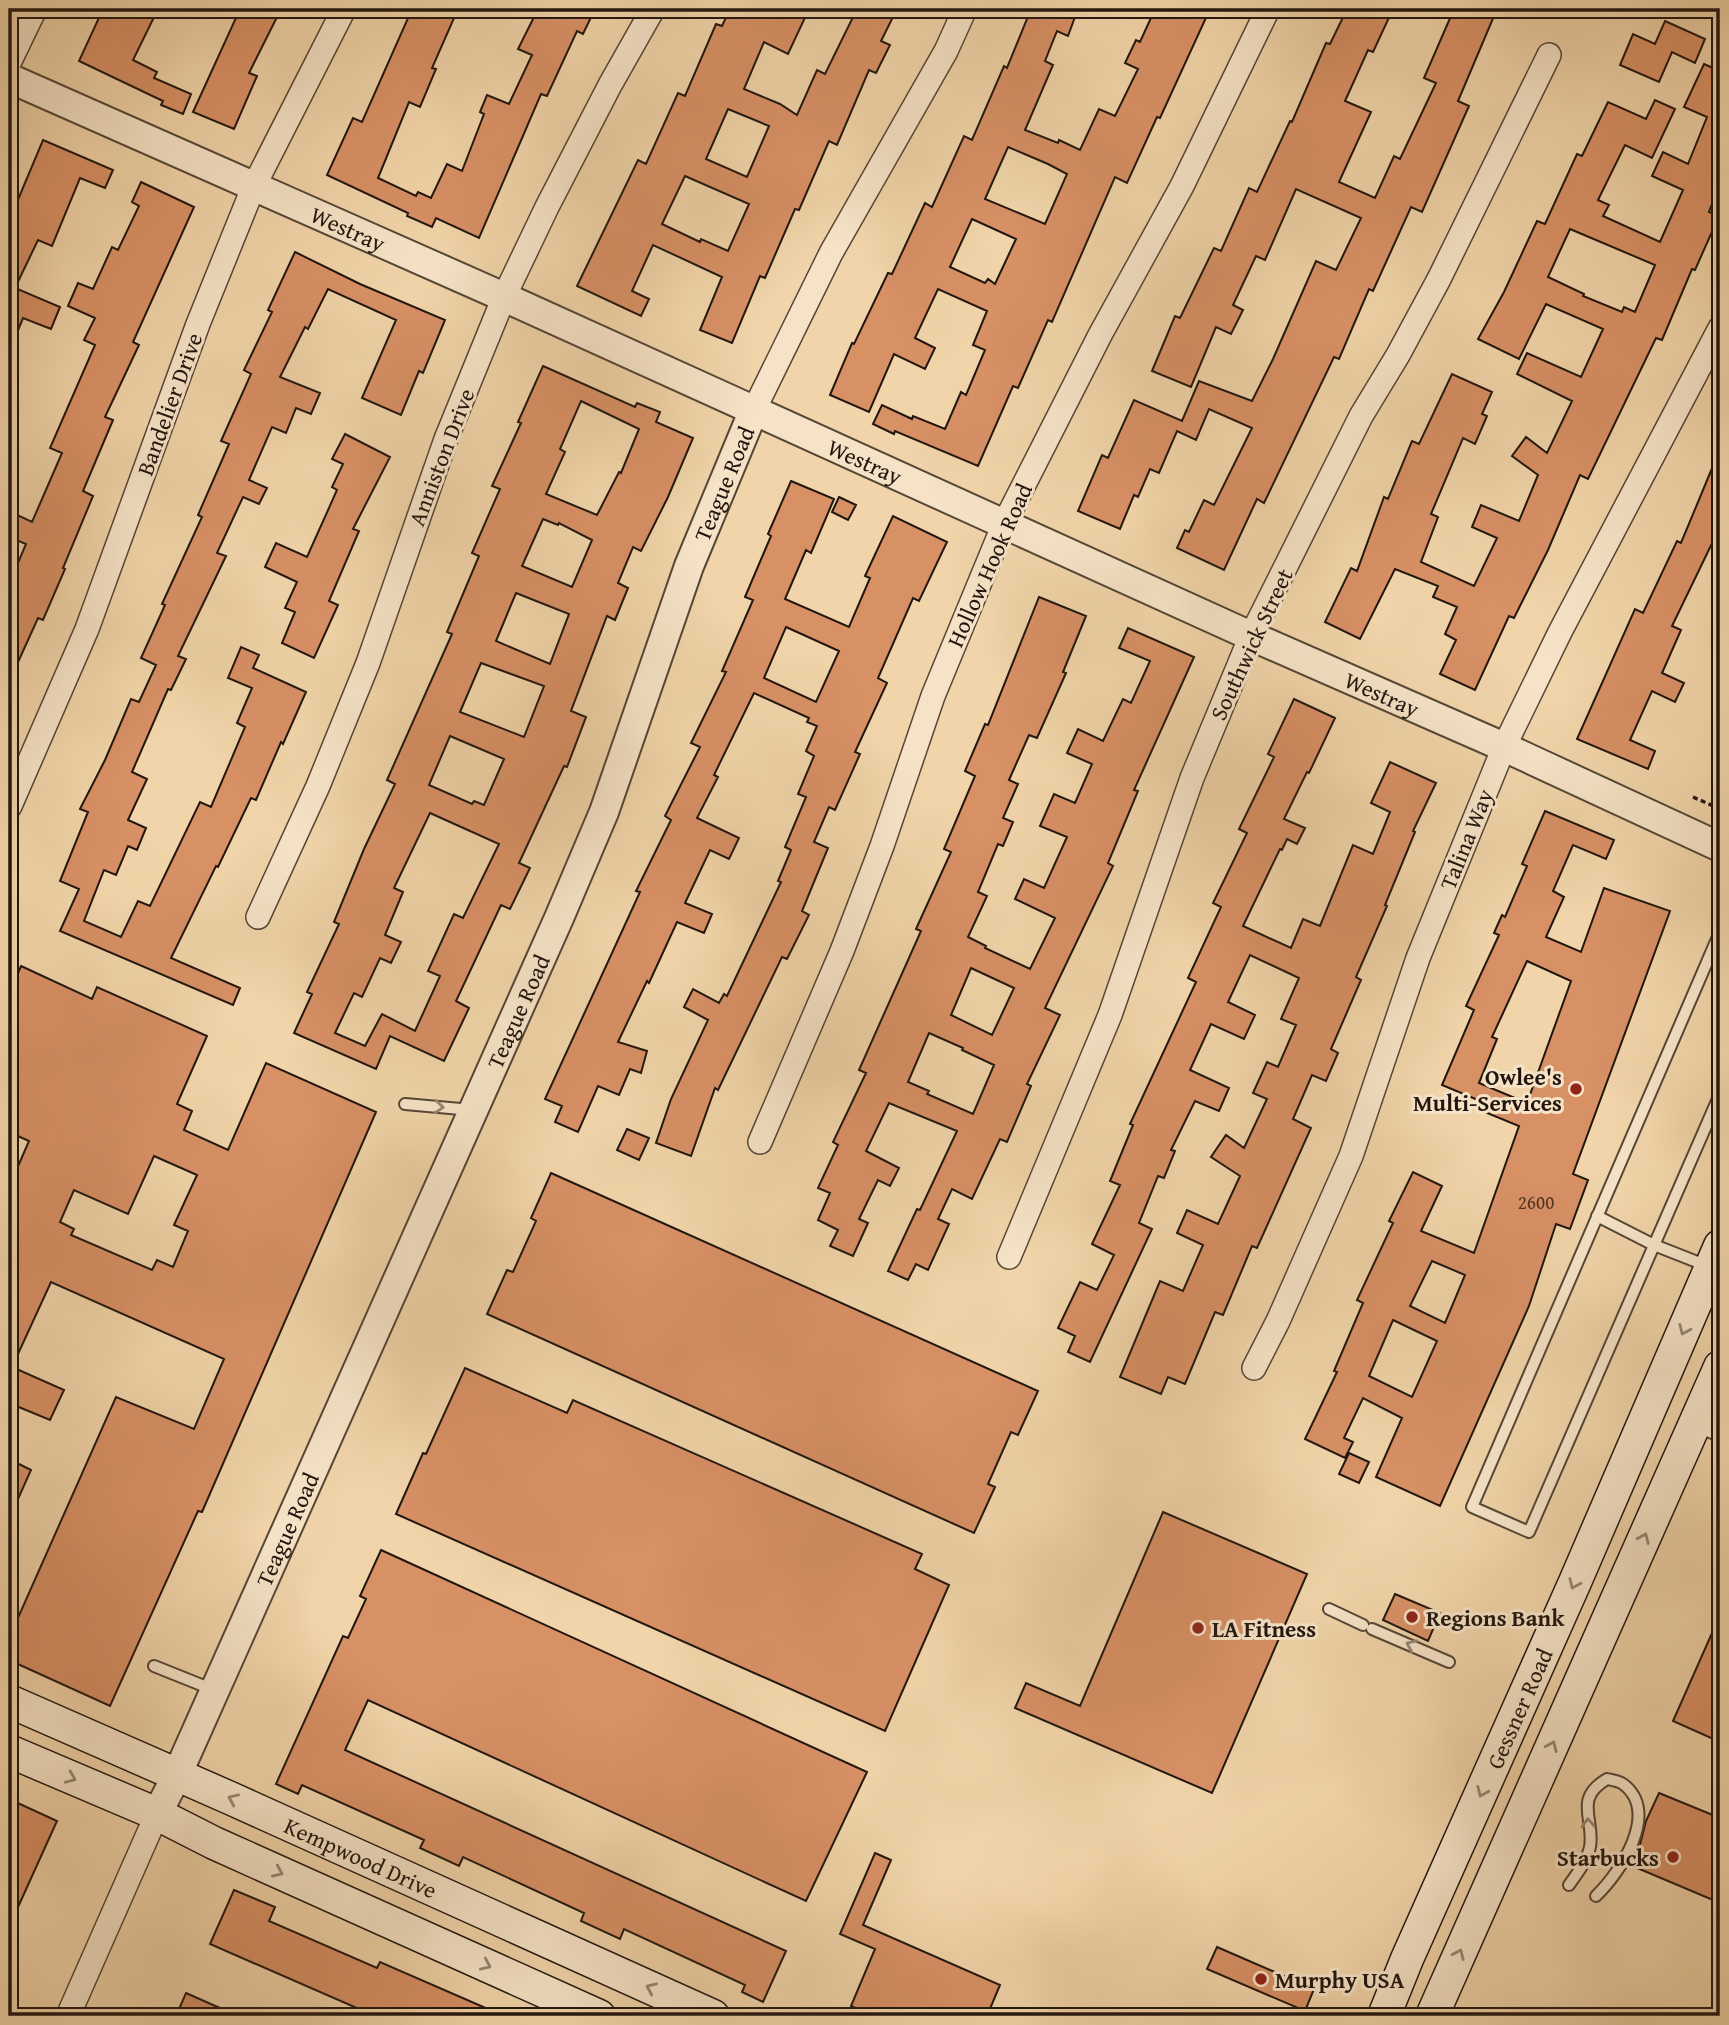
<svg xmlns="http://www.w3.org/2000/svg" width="1729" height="2025" viewBox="0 0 1729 2025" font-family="'Gentium Book Plus',serif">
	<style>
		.building { fill: #d89065; stroke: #21160f; stroke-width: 2; fill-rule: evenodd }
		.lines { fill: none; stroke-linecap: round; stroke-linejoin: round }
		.service-casing { stroke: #554636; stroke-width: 14 }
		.minor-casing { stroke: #554636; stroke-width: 26 }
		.tertiary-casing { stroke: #554636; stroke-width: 32 }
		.secondary-casing { stroke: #21160f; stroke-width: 35 }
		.path { stroke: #21160f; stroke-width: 3.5; stroke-dasharray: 5 3.5; stroke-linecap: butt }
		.service { stroke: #f6e3c7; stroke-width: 10 }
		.minor { stroke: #f6e3c7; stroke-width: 23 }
		.tertiary { stroke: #f6e3c7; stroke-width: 28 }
		.secondary { stroke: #f6e3c7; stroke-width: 32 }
		.oneway { stroke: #968774 }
		.poi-dot { fill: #8f2418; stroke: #f6e3c7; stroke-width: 2.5 }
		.labels { text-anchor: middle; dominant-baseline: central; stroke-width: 6; stroke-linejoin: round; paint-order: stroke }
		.number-label { font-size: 19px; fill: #4f3424 }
		.street-label { font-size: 23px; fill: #21160f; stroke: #f6e3c7 }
		.poi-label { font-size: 23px; font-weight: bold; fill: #21160f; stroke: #f6e3c7; text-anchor: start }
	</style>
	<rect width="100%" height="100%" fill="#f1d4a9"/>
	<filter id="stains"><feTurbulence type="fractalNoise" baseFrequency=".00286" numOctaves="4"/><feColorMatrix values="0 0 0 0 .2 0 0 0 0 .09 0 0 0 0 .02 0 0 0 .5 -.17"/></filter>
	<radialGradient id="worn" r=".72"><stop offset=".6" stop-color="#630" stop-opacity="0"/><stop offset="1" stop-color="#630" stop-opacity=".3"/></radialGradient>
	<path class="building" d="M103,9H158L133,60L157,72L154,78L191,94L183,114L161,105L163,101L79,61Z
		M240,9H281L249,73L257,76L234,129L193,112Z
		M412,9H458L432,68L436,69L420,107L409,102L378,178L416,196L418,192L431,198L447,164L462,171L484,114L480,112L487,95L509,104L532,55L518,49L538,9H595L583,34L577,31L547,96L541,94L479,238L436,218L432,227L407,216L408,213L327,175L353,118L362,122Z
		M730,9H809L788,54L764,42L744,89L780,104L797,115L817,70L825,74L857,9H872L892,19L881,41L890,45L876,73L869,70L837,145L829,141L799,210L795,209L765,278L760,276L732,343L700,330L722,277L653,245L632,291L649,299L641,316L577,286L638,160L646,164L678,93L685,96L716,24L722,26ZM728,109L769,126L747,177L706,159ZM685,176L749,204L728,251L701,239L700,242L662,224Z
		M1031,9H1064L1076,14L1068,36L1057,31L1045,61L1053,65L1025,130L1058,143L1059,140L1080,150L1099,109L1115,116L1138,69L1125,63L1136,40L1140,42L1155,9H1210L1160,118L1157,117L1127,183L1115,177L1052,322L1048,320L1018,388L1013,386L978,466L895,431L894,434L873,424L882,405L912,419L913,416L945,429L961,392L966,395L985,350L973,345L987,311L938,289L915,338L935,348L925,369L894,354L869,412L830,395L852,343L854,344L888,273L892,274L925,203L932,207L964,136L972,140L1004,66L1007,68ZM1008,147L1048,164L1067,174L1045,224L985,199ZM972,219L1016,239L995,284L988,279L985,283L950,267Z
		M1347,9H1393L1373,52L1368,50L1345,101L1371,112L1339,182L1375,198L1394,156L1400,159L1436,83L1424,78L1454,9H1497L1458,101L1469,106L1422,212L1411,207L1373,291L1369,289L1339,359L1334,357L1264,503L1257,499L1224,570L1177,548L1185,530L1189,532L1204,500L1214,505L1252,428L1209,409L1196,440L1177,431L1159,473L1150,469L1138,497L1134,495L1120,529L1078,511L1102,455L1108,458L1134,400L1182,421L1199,381L1252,401L1273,359L1316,261L1336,270L1361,218L1296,189L1265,260L1256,256L1233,305L1243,310L1231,334L1216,327L1191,387L1152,371L1175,316L1180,318L1214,248L1221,251L1249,188L1257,192L1290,121L1292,122L1326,43L1330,44Z
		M1665,21L1705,39L1695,63L1672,52L1659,82L1620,65L1633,34L1655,44Z
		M1704,64L1720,71V183L1709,212L1719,216L1695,270L1692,269L1662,340L1656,338L1588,479L1580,475L1548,550L1514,618L1509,616L1475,690L1440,674L1456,640L1445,634L1457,607L1433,597L1438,586L1395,569L1360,639L1325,622L1351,568L1357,571L1384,497L1388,499L1412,441L1419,444L1452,374L1492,392L1482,414L1487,416L1475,444L1463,438L1431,514L1438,517L1421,562L1474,586L1497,538L1472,527L1481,505L1519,521L1538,475L1512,456L1526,437L1547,453L1572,401L1517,374L1527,353L1581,377L1603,329L1546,304L1519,359L1478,339L1504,292L1537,221L1545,224L1577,154L1582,156L1608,102L1646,119L1655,100L1675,109L1652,158L1625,145L1598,200L1609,205L1603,216L1660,242L1683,190L1652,176L1663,152L1688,164L1707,117L1684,107ZM1570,229L1655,265L1635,312L1624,307L1622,312L1583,296L1584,294L1548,277Z
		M43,140L113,170L105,188L80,178L52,246L38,240L15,288L60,307L51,329L23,318L9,352V221Z
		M141,182L194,207L133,342L139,345L105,417L113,420L83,491L93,496L63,568L65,569L43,620L38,618L9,682V584L26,544L9,537V511L32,522L62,453L50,448L95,345L84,340L95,318L68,306L78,283L93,289L112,247L118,250L139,206L132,202Z
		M295,252L360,284L445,320L423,373L419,371L401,415L362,398L396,320L328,289L308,329L305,327L280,377L320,393L311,414L296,408L286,433L272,427L249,480L267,488L259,504L243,497L217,553L226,556L178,656L186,659L171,690L168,689L132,772L147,779L128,820L146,828L137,850L128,846L116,875L104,870L84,921L121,937L138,901L150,906L200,802L211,807L245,727L237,723L252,688L228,678L241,647L259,655L253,668L306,692L283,744L281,742L256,800L251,798L218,867L216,866L171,958L240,988L233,1005L60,931L79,889L60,881L88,812L80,809L105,760L131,699L139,702L156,665L141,658L165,605L162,604L202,517L198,515L229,444L221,441L251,374L244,370L272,312L268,310Z
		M543,366L635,407L637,403L660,412L656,422L693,438L668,497L641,551L633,547L618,583L628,588L615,620L607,616L571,711L586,717L567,767L564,766L519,863L530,868L510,909L501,905L456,1001L469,1008L444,1061L390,1036L376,1069L294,1033L312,994L307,992L339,924L334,922L364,849L395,784L387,780L452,634L447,632L479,556L472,553L500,489L492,486L521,423L518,422ZM581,401L639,429L621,473L619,472L597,515L546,494L565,452L560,449ZM543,519L558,525L559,523L592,540L572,587L522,566ZM516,593L569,614L550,664L496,641ZM481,663L544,686L524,737L460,712ZM450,736L504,759L484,805L474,801L472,804L429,785ZM430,813L499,844L463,918L454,914L428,971L440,976L415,1031L382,1014L365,1046L335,1033L354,993L362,997L380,958L391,963L401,942L385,935L403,892L394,888Z
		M345,434L390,457L353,529L359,531L329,601L338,605L314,658L282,643L295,612L285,608L297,582L265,567L276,543L307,557L337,490L332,487L343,464L332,459Z
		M1720,449V537L1716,535L1672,626L1681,630L1662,673L1684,683L1675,702L1652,691L1630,740L1655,751L1648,769L1577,739L1635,609L1643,613L1677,541L1681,543Z
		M791,481L834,499L811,553L806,550L785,599L849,627L870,578L865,576L893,516L947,542L919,601L913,598L878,678L887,683L855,752L860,754L835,810L829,807L814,842L828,848L802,911L809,915L787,959L782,957L718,1090L715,1088L691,1156L656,1143L671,1099L708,1020L684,1007L693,989L719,1003L724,994L727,996L781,882L778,881L791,850L785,847L806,797L798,794L814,756L806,751L817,726L807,722L809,718L754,693L714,775L718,777L697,818L739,838L729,859L710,850L685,903L712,914L704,933L677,922L649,983L647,981L618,1042L647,1051L641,1073L630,1069L619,1095L598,1086L578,1132L555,1122L562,1106L545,1099L640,892L636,891L671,820L665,816L700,747L691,743L726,672L722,671L753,600L745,597L771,536L768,534ZM786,627L839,651L816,702L764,678Z
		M839,497L856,505L848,520L832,512Z
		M1039,597L1086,616L1063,672L1066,673L1037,738L1029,735L1009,780L1018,784L1003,818L1013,822L1003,846L998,844L978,892L987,896L968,937L986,946L985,948L1030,969L1055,918L1015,899L1024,879L1044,888L1067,837L1040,826L1054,794L1075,803L1092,764L1067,753L1078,729L1103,741L1123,699L1131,703L1150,661L1119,648L1128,628L1194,657L1134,790L1138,791L1108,863L1113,866L1045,1008L1060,1015L1027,1084L1031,1086L1007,1142L1000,1139L972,1199L952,1189L938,1219L949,1224L928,1270L916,1264L908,1280L888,1271L917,1209L920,1210L957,1131L889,1103L866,1151L899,1168L890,1186L878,1180L859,1219L868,1223L853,1256L830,1246L838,1230L818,1220L830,1193L818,1188L838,1145L833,1142L866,1073L859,1070L921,931L916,929L951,852L944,849L975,776L965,771L985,724L988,725ZM971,968L1014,988L992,1035L951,1015ZM929,1033L963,1048L962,1050L994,1065L973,1114L927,1094L929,1091L908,1082Z
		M1294,699L1335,718L1309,773L1307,772L1284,819L1305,828L1297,844L1287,839L1282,850L1280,849L1243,926L1291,948L1303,919L1320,926L1353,845L1373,854L1390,812L1371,803L1390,762L1436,783L1413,831L1415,832L1385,905L1387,906L1356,977L1361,980L1331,1049L1338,1053L1326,1081L1312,1075L1293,1119L1311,1128L1257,1248L1252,1246L1223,1315L1215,1312L1185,1384L1168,1377L1161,1394L1120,1377L1160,1281L1183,1291L1203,1245L1177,1233L1187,1210L1218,1224L1240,1176L1211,1157L1226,1135L1244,1148L1267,1099L1253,1093L1267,1062L1278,1067L1296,1025L1281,1019L1299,978L1250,955L1228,1002L1255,1015L1244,1039L1211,1024L1190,1070L1229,1088L1219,1111L1195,1101L1171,1150L1175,1151L1164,1178L1158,1176L1139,1223L1152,1229L1090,1362L1068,1352L1075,1336L1058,1328L1080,1282L1097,1290L1114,1255L1092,1244L1120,1185L1110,1181L1133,1125L1130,1124L1196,982L1188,978L1221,907L1213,903L1247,833L1239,829L1274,757L1268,754Z
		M1545,811L1614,840L1606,859L1573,845L1553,891L1564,897L1546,937L1581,952L1604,888L1670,911L1573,1174L1588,1180L1570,1229L1556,1224L1529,1306L1440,1506L1376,1477L1402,1418L1363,1398L1344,1438L1353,1442L1345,1458L1305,1439L1337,1372L1334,1371L1363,1303L1357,1300L1393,1223L1389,1221L1413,1172L1442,1186L1421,1231L1474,1253L1519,1126L1487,1113L1490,1105L1442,1085L1474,1010L1466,1006L1499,935L1494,933L1502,915L1505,917L1527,866L1522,864ZM1527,961L1571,981L1527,1103L1479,1083L1497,1039L1492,1037ZM1432,1261L1465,1275L1445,1323L1410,1306ZM1393,1320L1437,1341L1412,1397L1369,1376Z
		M21,966L92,999L97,987L207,1036L177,1104L192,1111L184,1130L228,1150L266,1063L376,1112L202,1512L198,1511L110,1706L9,1660V1638L116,1397L194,1429L224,1359L51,1282L12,1367L64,1390L50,1420L9,1403V1187L29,1141L9,1132V994ZM154,1156L197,1175L174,1225L188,1231L173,1267L157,1260L152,1270L71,1235L74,1229L60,1222L74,1190L128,1214Z
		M627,1129L649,1138L639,1160L617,1150Z
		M551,1173L1038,1391L1018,1435L1011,1432L988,1484L995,1487L974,1533L487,1314L507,1270L513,1272L536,1221L531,1218Z
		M465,1368L567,1413L573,1400L922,1554L915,1569L949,1585L885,1731L396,1514L423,1453L426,1454Z
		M1349,1453L1369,1462L1359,1483L1339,1474Z
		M9,1459L31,1470L9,1519Z
		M1163,1512L1307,1574L1212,1793L1015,1708L1026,1683L1080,1706Z
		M381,1550L867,1772L806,1901L368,1700L345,1750L786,1951L763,2002L742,1992L745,1985L624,1929L620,1939L581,1921L584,1913L463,1857L459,1866L420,1848L424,1840L302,1785L298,1794L276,1784L343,1636L348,1638L366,1599L360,1596Z
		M1395,1594L1440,1613L1428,1641L1383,1620Z
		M1720,1615V1742L1673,1721Z
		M1659,1793L1720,1818V1903L1630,1865L1640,1845L1646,1821Z
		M9,1799L57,1821L9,1927Z
		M875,1853L891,1860L863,1925L1000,1985L987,2016H874L851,2006L875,1949L840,1934Z
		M234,1890L275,1907L269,1921L377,1968L380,1962L504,2016H375L210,1944Z
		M1217,1947L1314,1989L1305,2011L1207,1969Z
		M186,1993L238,2016H176Z"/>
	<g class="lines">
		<defs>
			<path id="service" d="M1720,932L1472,1507L1529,1532L1720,1094
				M405,1104L472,1110
				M1597,1216L1654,1245L1710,1267
				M1697,1427L1720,1436
				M1329,1609L1363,1625
				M1372,1629L1449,1662
				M154,1666L214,1690
				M1569,1885C1577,1873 1587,1862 1590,1847C1595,1819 1573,1799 1607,1779C1612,1780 1619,1781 1623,1784C1661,1812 1620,1873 1596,1896"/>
			<path id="minor" d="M9,63L35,9
				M753,412L831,253L946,51L965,9
				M10,806L87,629L198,324L253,188L344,9
				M258,917L318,786L368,663L446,439L504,297L547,207L610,85L653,9
				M760,1142L842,951L882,846L933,696L1004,524L1100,335L1182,186L1268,9
				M1009,1257L1110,1015L1192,778L1251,636L1361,416L1398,355L1439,279L1549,55
				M1254,1368L1278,1321L1351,1156L1418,958L1504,747L1560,632L1720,328
				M68,2016L157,1814"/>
			<g id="tertiary">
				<path id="s1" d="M9,78L504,297L1251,636L1504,747L1720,847"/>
				<path id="s2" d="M157,1814L177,1775L559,918L604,812L689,566L753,412"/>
			</g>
			<g id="secondary">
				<path id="s3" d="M9,1701L230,1798L713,2016"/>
				<path d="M9,1751L157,1814L214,1843L599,2016"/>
				<path id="s4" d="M1384,2016L1407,1959L1575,1582L1720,1246"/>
				<path d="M1432,2016L1720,1367"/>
			</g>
		</defs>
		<use href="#service" class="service-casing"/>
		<use href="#minor" class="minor-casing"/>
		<use href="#tertiary" class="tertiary-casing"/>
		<use href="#secondary" class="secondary-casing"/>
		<path class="path" d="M1693,797L1720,809"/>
		<use href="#service" class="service"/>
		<use href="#minor" class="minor"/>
		<use href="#tertiary" class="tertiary"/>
		<use href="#secondary" class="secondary"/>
	</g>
	<defs><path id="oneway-chevron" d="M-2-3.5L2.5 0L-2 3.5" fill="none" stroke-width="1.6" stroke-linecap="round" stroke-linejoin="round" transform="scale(1.75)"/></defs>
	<g class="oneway">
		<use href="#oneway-chevron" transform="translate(439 1107) rotate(5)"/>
		<use href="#oneway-chevron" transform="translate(1684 1330) rotate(114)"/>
		<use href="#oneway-chevron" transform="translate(1644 1538) rotate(-66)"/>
		<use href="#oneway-chevron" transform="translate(1574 1584) rotate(114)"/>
		<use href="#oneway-chevron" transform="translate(1411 1645) rotate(-156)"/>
		<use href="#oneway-chevron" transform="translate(1552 1746) rotate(-66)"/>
		<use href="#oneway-chevron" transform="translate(71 1778) rotate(23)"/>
		<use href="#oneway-chevron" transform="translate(1482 1792) rotate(114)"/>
		<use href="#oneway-chevron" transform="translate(233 1799) rotate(-156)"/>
		<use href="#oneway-chevron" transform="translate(1588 1823) rotate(-93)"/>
		<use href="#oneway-chevron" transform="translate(278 1872) rotate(24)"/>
		<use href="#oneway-chevron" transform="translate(1459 1954) rotate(-66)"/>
		<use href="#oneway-chevron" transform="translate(486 1965) rotate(24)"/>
		<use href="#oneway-chevron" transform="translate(651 1988) rotate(-156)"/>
	</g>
	<g class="poi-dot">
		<circle cx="1576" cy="1089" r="7"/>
		<circle cx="1412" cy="1617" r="7"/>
		<circle cx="1198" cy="1628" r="7"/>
		<circle cx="1673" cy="1857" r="7"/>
		<circle cx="1261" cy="1979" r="7"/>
	</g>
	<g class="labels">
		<g class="number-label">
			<text x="1536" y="1202">2600</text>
		</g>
		<g class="street-label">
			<text stroke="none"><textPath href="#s1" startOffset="371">Westray</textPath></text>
			<text transform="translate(169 404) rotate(-70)">Bandelier Drive</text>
			<text transform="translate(441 457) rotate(-69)">Anniston Drive</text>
			<text stroke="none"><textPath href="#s1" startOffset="938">Westray</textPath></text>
			<text stroke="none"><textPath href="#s2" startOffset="1447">Teague Road</textPath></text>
			<text transform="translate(989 565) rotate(-66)">Hollow Hook Road</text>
			<text transform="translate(1251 644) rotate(-65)">Southwick Street</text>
			<text stroke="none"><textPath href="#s1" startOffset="1505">Westray</textPath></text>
			<text transform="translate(1466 839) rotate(-68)">Talina Way</text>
			<text stroke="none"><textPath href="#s2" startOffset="880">Teague Road</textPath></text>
			<text stroke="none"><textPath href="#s2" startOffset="313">Teague Road</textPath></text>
			<text stroke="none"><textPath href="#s4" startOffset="336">Gessner Road</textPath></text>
			<text stroke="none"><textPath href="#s3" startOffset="385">Kempwood Drive</textPath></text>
		</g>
		<g class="poi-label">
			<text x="1562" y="1076" text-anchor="end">Owlee's<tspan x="1562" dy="26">Multi-Services</tspan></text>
			<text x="1426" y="1617">Regions Bank</text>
			<text x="1212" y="1628">LA Fitness</text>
			<text x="1659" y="1857" text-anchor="end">Starbucks</text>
			<text x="1275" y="1979">Murphy USA</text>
		</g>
	</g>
	<rect width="1729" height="2025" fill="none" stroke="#f1d4a9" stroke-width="35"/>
	<rect x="10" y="10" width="1708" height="2004" fill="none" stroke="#21160f" stroke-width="3.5"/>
	<rect x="18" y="18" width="1694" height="1990" fill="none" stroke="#21160f" stroke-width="2"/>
	<rect width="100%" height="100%" filter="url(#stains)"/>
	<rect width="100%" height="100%" fill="url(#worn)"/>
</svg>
